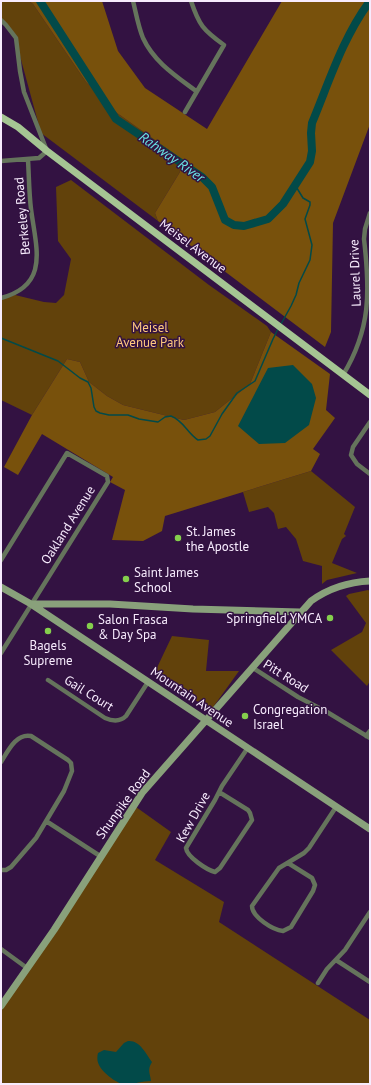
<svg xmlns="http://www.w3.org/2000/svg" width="371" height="1085" viewBox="0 0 371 1085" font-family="'PT Sans',sans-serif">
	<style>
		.green { fill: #62420b }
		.forest { fill: #78510c }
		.water { fill: #024a49 }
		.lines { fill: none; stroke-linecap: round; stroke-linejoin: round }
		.stream { stroke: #024a49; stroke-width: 1.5 }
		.river { stroke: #024a49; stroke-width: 8 }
		.street { stroke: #65745c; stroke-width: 4.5 }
		.secondary { stroke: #89a17b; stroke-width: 7 }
		.primary { stroke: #a5c593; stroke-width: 7 }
		.poi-dot { fill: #85cf4d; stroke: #331242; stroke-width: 1.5 }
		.labels { text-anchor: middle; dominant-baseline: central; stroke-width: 3; stroke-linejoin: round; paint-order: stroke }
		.street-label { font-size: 13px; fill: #f7ebfd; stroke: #331242 }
		.park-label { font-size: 13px; fill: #ffc97e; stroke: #331242 }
		.poi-label { font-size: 13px; fill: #f7ebfd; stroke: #331242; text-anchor: start }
		.water-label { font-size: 14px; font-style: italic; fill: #68e5e4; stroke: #331242 }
	</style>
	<rect width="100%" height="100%" fill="#331242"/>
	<path class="green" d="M1,1H29L33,4L86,82L117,113L176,155L180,172L155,213L158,221L41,133L14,34L1,20Z
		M71,180L209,285L267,326L271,332L250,384L215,412L184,420L123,405L107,396L89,382L80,362L67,359L32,415L1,400V299L15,295L44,302L56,303L64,295L71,259L58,241L56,187Z
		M311,471L355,507L344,534L346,536L342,539L332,563L357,573L327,580L322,584V566L303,561L296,539L286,527L278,529L274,513L268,507L249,512L243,492Z
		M368,590L370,591V681L367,686L331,650L362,632L366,623L346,596L349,594Z
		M172,636L209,640L206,671H239L211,710L154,674Z
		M136,807L171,832L155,860L224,902L219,922L370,1020V1084H1V1010L24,977Z"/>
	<path class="forest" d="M29,1H102L118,51L145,88L207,129L282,1H370V124L333,223L331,332L325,347L158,221L155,213L180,172L176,155L117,113L86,82L33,4Z
		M271,332L330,374L326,410L335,418L313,449L320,454L311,471L165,516L162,531L143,541L112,540L125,490L110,482L113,477L42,434L18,475L4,467L32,415L67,359L80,362L89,382L107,396L123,405L184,420L215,412L250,384Z"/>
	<path class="water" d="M293,365L312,384L316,398L309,425L285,443L259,444L238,426L268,368Z
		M128,1041C140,1040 146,1054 152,1062C147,1070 150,1073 151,1081C141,1081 133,1085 123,1084C116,1083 102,1072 99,1065C97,1061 97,1057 98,1053L104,1050L116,1052L124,1043Z"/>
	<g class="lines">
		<path class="stream" d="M281,324L291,306L296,295L299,283L310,260L312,245L305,219L310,205V202L303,198L295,185
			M1,338L58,361L80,378L88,382L91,388L94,407L96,411L100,413L109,415H128L139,419L158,422L165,417L171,416C184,421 187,433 198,440L206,439L210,436L222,414L237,393L255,381L273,339L278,329"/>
		<path class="river" d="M40,1L116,119L202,177L212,187L225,220L234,225L244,226L268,219L283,204L310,162L312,151L311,133L312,123C329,82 343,37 370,1"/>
		<path class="street" d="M133,1C136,13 138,26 143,38C154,62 176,76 196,91
			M1,20L6,25L16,38L20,71L24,92L47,151L39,158L1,161
			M185,112L224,45C203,30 199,25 191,1
			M1,298C50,285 36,248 31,209C29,193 29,176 28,160
			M343,375C371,329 370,291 364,239L365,229L370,213
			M370,422L353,447L351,455L357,464L370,474
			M1,560L67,453L107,476L108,482L1,653
			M253,668L298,697L327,712L370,738
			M48,680L105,718C112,721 120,722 126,716L148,682
			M366,736L370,731
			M1,762C8,751 16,733 31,736L68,760L71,763L72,771L64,791L36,838L11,867L6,870H1
			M219,792L248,810L250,813L252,820L220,868L215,872C207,870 187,857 186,848L215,800L222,786L247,749
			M46,821L100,856
			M288,863L312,878L315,885L313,891L291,927L283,931C273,930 252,917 252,906L279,868L304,853L309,848L336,807
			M1,949L27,968
			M336,960L370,982
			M318,983L327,969L345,950L370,912"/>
		<path class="secondary" d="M1,587L31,604L370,829
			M31,604H110L193,609L300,612
			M1,1006L54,930L142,793L311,601C329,588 348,582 370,581"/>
		<path class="primary" d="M1,117L18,127L47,151L370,395"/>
	</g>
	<g class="poi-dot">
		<circle cx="178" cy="538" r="4"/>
		<circle cx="126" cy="579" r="4"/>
		<circle cx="330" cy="618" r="4"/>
		<circle cx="90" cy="626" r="4"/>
		<circle cx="48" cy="631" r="4"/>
		<circle cx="245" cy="716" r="4"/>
	</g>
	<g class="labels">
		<g class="street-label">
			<text transform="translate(22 216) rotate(-95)">Berkeley Road</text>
			<text transform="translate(193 246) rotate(37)">Meisel Avenue</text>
			<text transform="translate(355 273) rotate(-92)">Laurel Drive</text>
			<text transform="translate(68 525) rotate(-58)">Oakland Avenue</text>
			<text transform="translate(286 676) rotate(32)">Pitt Road</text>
			<text transform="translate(89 693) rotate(32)">Gail Court</text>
			<text transform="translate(192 697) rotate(34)">Mountain Avenue</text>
			<text transform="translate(123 804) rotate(-54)">Shunpike Road</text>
			<text transform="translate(193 817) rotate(-61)">Kew Drive</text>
		</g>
		<g class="park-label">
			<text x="150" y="327">Meisel<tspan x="150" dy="15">Avenue Park</tspan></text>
		</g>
		<g class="poi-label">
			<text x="186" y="531">St. James<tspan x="186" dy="15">the Apostle</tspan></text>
			<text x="134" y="572">Saint James<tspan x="134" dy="15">School</tspan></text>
			<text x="322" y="618" text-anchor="end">Springfield YMCA</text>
			<text x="98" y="619">Salon Frasca<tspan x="98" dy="15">&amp; Day Spa</tspan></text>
			<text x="48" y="645" text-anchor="middle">Bagels<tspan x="48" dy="15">Supreme</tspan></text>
			<text x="253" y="709">Congregation<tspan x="253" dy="15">Israel</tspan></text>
		</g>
		<g class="water-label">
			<text transform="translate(172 157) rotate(35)">Rahway River</text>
		</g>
	</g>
	<rect width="371" height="1085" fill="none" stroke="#f7ebfd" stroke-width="4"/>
</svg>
